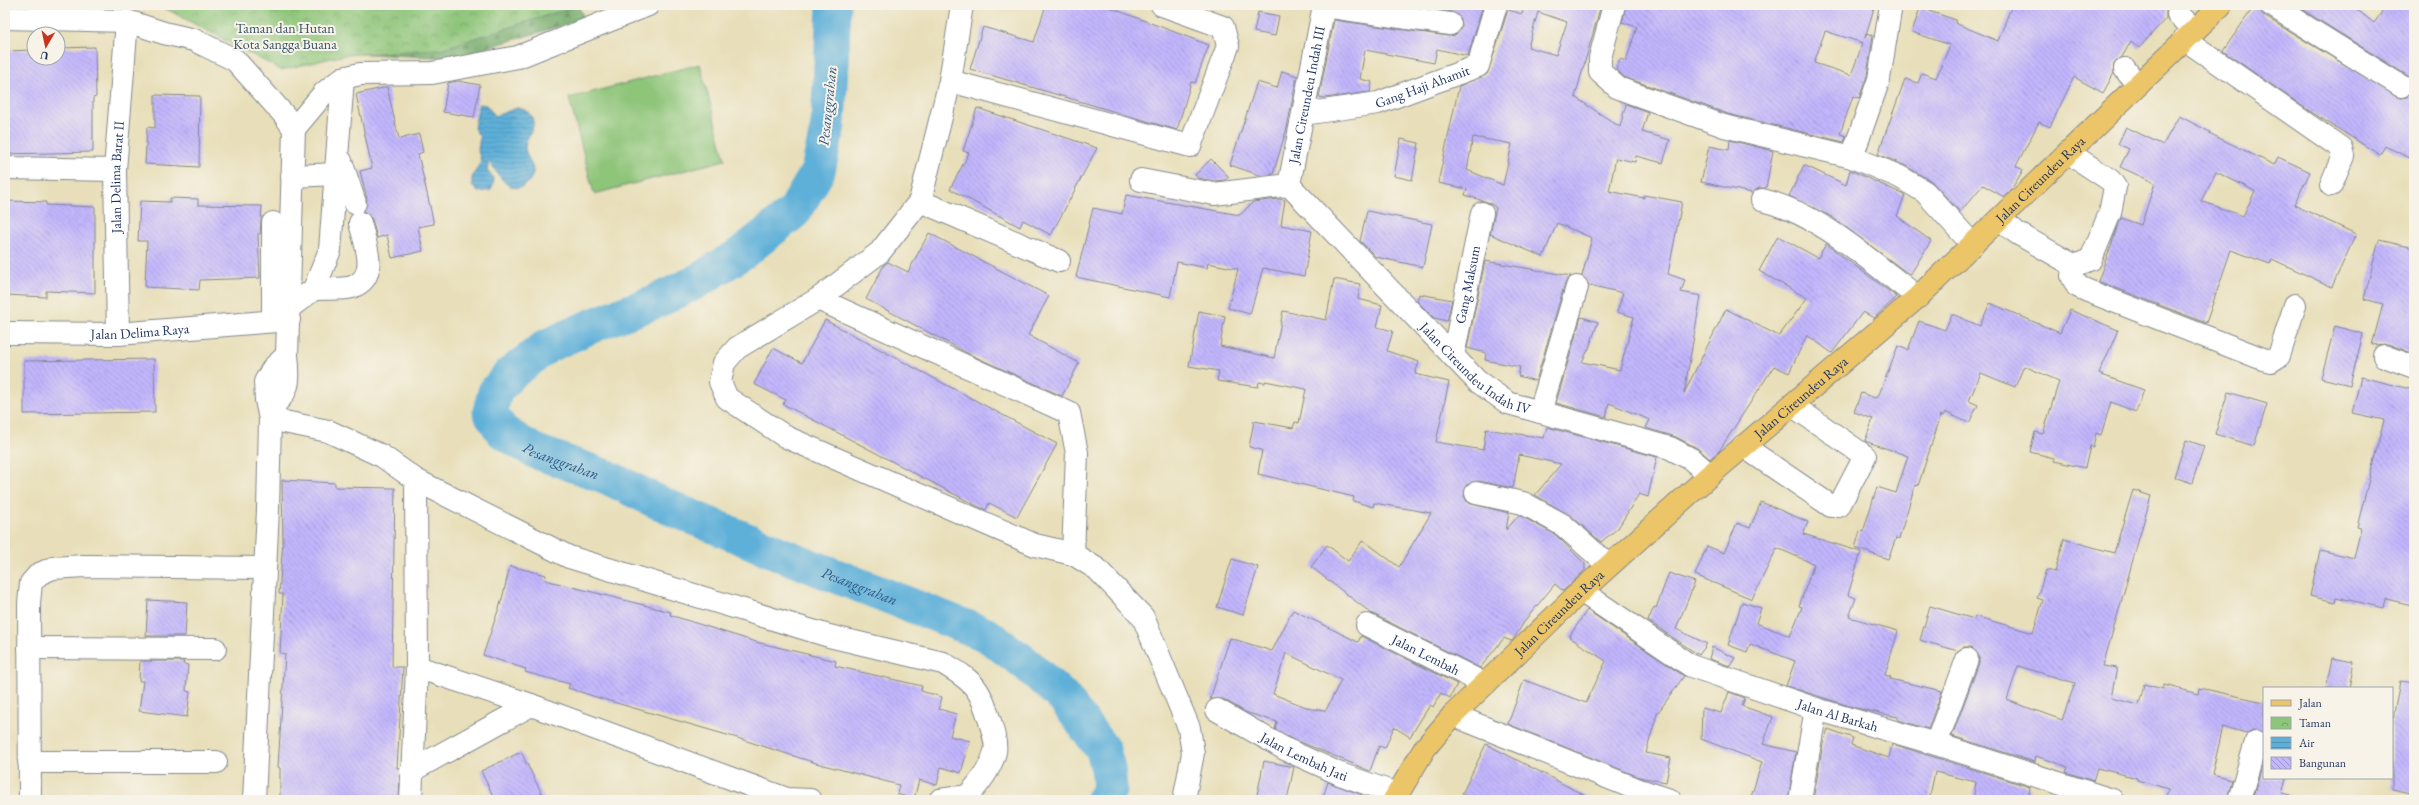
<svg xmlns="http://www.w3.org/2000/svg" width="2419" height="805" viewBox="0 0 2419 805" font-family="'EB Garamond',serif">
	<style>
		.grass { fill: #8ec579; stroke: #547a6c }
		.forest { fill: url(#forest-firs); stroke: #466c64 }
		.park { fill: url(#park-crowns); stroke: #547a6c }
		.water { fill: url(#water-rules); stroke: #3c709c }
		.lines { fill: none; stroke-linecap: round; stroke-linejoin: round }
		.river { stroke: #5eb0d9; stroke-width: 35 }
		.building { fill: url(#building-back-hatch); fill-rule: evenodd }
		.minor-casing { stroke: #82878c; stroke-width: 24 }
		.major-casing { stroke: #82878c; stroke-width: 24 }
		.minor { stroke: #fff; stroke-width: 22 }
		.major { stroke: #ecc569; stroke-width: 22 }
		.labels { text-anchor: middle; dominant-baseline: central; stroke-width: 4; stroke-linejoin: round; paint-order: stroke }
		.park-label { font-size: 14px; fill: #385465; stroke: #f7f3e8 }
		.street-label { font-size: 14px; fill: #1b2f5e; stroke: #f7f3e8 }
		.water-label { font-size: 15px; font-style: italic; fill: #2f5683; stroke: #f7f3e8 }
	</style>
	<defs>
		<pattern id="forest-firs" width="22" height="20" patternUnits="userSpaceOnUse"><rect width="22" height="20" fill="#72aa69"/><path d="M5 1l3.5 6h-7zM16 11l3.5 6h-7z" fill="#5d8b5a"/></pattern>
		<pattern id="park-crowns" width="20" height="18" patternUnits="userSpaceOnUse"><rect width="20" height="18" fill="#8ec579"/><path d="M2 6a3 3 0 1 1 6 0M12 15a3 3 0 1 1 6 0" fill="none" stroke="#73a066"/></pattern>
		<pattern id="water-rules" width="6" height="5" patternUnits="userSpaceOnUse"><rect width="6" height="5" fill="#5eb0d9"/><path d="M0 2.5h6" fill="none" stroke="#4d90b3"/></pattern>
		<pattern id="building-back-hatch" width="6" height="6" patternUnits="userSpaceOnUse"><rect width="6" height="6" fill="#c2b6fd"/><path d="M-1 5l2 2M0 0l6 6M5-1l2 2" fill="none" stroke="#9d94d0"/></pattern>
	</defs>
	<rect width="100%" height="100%" fill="#f7f3e8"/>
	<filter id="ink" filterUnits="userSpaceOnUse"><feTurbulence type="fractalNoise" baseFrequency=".025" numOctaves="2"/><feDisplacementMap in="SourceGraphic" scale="8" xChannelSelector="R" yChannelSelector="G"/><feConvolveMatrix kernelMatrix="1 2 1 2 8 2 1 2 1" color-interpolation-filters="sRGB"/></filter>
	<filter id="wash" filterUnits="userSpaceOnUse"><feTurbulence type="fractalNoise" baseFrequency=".012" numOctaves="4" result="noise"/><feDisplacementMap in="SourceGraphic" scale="16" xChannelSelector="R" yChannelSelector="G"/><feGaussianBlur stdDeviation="0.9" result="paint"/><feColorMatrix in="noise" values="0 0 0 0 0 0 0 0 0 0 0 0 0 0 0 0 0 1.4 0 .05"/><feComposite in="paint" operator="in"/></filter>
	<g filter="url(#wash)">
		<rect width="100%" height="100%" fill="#e8dfba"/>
		<path class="grass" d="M700,64L725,160L594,194L569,98Z"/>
		<path class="forest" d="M578,5L584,19L452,58L304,51Z"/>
		<path class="park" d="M159,5H580L441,49L345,55L281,70Z"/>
		<path class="water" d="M479,104L486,105L495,116L517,108C523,109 529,111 532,118C537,129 525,137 525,147C525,155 532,162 533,171C533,176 530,181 526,184C509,197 497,172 489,161L487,171C494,176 495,182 491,190L478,192L472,186V178L481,161L478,150L480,137L474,128Z"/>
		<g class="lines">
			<path class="river" id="s1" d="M834,5L828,125L818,171L794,212L742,253L696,282L657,301L596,324L547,346L509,375L495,392L490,412L502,431L534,451L607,477L666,506L790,558L987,635L1024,662L1064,698L1103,750L1108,769L1110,788L1103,800"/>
		</g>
		<g id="blocks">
			<path class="building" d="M1046,5H1103L1209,45L1195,83L1191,82L1177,130L970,69L983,27L1034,42Z
				M1405,5H1483L1468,56L1437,49L1434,63L1365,50L1360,79L1372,82L1370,92L1325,98L1319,97L1334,20L1448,36L1455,35L1462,26L1461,19L1452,12Z
				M1525,5H1601L1575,97L1620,127L1626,104L1648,112L1642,132L1670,140L1663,163L1636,156L1635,162L1616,158L1609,191L1644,198V195L1682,202L1668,274L1685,280L1681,292L1701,296L1684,393L1726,309L1779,336L1807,298L1759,271L1778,236L1818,258L1826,244L1897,297L1874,318L1863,312L1832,353L1807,335L1789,373L1774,366L1719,451L1710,459L1697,448L1676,437L1646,428L1650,420L1609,403L1606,417L1556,403L1581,317L1598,322L1589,348L1582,362L1620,370L1634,317L1617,312L1623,293L1589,285L1582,276L1592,238L1557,223L1543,257L1490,234L1496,208L1490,203L1465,195L1467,189L1438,183L1459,86L1487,74L1508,10L1522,14ZM1538,12L1567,22L1556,55L1528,47ZM1473,137L1512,144L1503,185L1467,170Z
				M1626,5H1875L1865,38L1866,33L1873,35L1867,76L1859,98L1853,96L1840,134L1846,136L1844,142L1728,114L1624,77L1616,69L1620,59L1626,61L1637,27L1622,22ZM1825,31L1863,43L1851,75L1814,63Z
				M2012,5H2170L2166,11V18L2139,48L2131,41L2122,57L2114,64V73L2103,93L2074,77L2050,127L2039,122L2016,166L2023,170L2011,190L2004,197L1983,185L1960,212L1931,181L1906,166L1878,154L1905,79L1918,83L1922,73L1936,78L1950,45L1912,32L1920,8L1956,20L1955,23L1998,41Z
				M2255,5L2264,16L2400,98L2407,97L2412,92V80L2408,76L2298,7L2299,5H2351L2374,23L2387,5H2404L2414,12V160L2385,146L2380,155L2308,110L2223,51Z
				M1258,12L1279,16L1275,36L1254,32Z
				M95,47L96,97L93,98V152L5,154V51L34,50V58H58V48Z
				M1282,71L1297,76L1287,128L1273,174L1262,176L1230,165L1257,82L1277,88Z
				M458,81L480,85L474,117L443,112L448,83Z
				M387,87L399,139L419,134L423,152L418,154L434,224L418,227L423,251L392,258L387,235L377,238L372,219L364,211L367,199L360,171L372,168L356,94Z
				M155,95L200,96L199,167L145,164L147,127L155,128Z
				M977,108L1097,148L1051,235L1023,220L1020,227L950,189L969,153L963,151Z
				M2179,116L2210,132L2209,133L2274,165L2278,157L2310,172L2294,205L2356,234L2332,287L2272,259L2270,264L2231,250L2206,323L2098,281L2121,218L2141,225L2155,183L2120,167L2129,149L2118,144L2126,127L2163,145ZM2216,172L2255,191L2243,216L2201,201Z
				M1401,139L1419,143L1412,180L1394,176Z
				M1730,140L1773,151L1766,188H1759L1752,193L1701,182L1709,146L1729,150Z
				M1211,159L1229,177L1225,180L1214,181L1198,178L1195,175Z
				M1804,165L1846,185L1850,170L1905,195L1897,216L1931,241L1910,275L1832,217L1789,196Z
				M1126,195L1240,215L1253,202L1278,199L1285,200L1281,225L1312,231L1304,276L1263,268L1250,314L1228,308L1238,269L1208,263L1207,268L1177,262L1170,297L1076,277L1093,208L1122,214Z
				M170,198L198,199V205L262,206L260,234H258L260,278L200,280L199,290L145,287L147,241H138L140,201L170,202Z
				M5,201L46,202V205L95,207V293L46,291V297L5,295Z
				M1367,211L1432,224L1423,267L1376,257L1360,241Z
				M929,233L1049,296L1028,335L1079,363L1062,396L971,355L866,299L884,265L888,262L908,272Z
				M2379,240L2414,248V354L2388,344L2372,345L2383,304L2364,299Z
				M1485,261L1571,276L1565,283L1536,381L1518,376L1520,367L1485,360L1486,353L1467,348Z
				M1334,279L1360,284L1358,299L1382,305L1377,327L1393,331L1387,351L1419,362L1415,374L1449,382L1436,442L1483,450L1486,429L1544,438L1547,427L1657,457L1648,497L1639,494L1618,528L1601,542L1571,516L1535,495L1561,464L1519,455L1513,488L1478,481L1466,485L1464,496L1468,503L1509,513L1506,530L1519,515L1556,535L1585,564V570L1563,591L1555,584L1526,619L1513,640L1511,641L1504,638L1480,668L1371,613L1311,567L1327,545L1348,561L1363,540L1399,567L1431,513L1374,503L1373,507L1353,501L1354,497L1258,474L1262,450L1249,447L1254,421L1293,428L1295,422L1299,423L1306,389L1265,381V383L1259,382L1258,387L1217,381L1219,371L1189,366L1199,311L1225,316L1220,346L1274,358L1283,311L1326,320Z
				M1419,294L1452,300L1447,321L1434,318L1417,301Z
				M1990,303L2060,333L2070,310L2118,330L2099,374L2144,390L2136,412L2111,402L2101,435L2096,433L2093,447L2090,446L2085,468L2054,461V458L2030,452L2035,432L2043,434L2059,381L2024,366L2015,387L1981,373L1969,401L1978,405L1969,423L1945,412L1943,416L1941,415L1918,486L1915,485L1899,539L1896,538L1888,559L1855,548L1860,531L1863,532L1877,487L1896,493L1908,456L1865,441L1873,419L1854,412L1861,393L1875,398L1878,397L1898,346L1908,350L1919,321L1945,330L1952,314L1980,326Z
				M825,320L1057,444L1017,517L989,503L986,510L975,505L783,404L786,400L754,384L773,348L802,363Z
				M2335,326L2363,334L2350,385L2321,378Z
				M154,359L155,412L24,414V361Z
				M2361,377L2414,390V595L2412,605L2386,599L2384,608L2336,597L2335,602L2310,596L2320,550L2354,558L2361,528L2357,527L2384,420L2352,413Z
				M2228,392L2267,404L2254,446L2215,434Z
				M2186,440L2204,446L2192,483L2174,477Z
				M282,480L335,483V487L395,488L392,667H403L397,768H399L400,775L399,800H280V768L278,767L285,654L280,653L283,594H279L283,541Z
				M2133,490L2151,496L2103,666L2117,668L2111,698L2139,705L2144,684L2163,689L2164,685L2199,694L2200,688L2264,702V733L2253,730L2247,733L2223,727L2212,774L2232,779L2227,800H2165L2169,789L2137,780V778L2097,768L2093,781L2066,772L2068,767L2036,756L2035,762L1952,736L1979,663V656L1971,647H1964L1958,651L1920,640L1930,606L1974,619L1975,616L2033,633L2043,600L2037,598L2046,570L2055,572L2064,539L2114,553ZM2018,666L2075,683L2062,720L2007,700Z
				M1761,502L1808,522L1803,534L1861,552L1848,595L1856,598L1849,617L1898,631L1885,675L1891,677L1890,679L1942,691L1928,729L1898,720V717L1856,708L1786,686L1795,661L1750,644L1747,652L1728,645L1742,602L1761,608L1756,623L1790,636L1802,607L1799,606L1814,564L1777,548L1752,599L1695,575L1707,546L1724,553L1737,523L1750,528Z
				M1232,559L1258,567L1243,615L1217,607Z
				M510,566L546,575L545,580L671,612L670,615L756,642L836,661L835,666L922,686L921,691L942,697L939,709L956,714L950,736L970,741L961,773L941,767L937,785L919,780L914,799L897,794L899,785L816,763L734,737L599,698L568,688L570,684L525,672L526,669L483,655L502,599Z
				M1669,573L1695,582L1676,629L1707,644L1699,655L1648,621L1654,607L1656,608Z
				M148,600L187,602L185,636H146Z
				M1293,610L1358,642L1361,636L1457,684L1450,698L1441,693L1433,707L1430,705L1410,737L1394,727L1385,748L1379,746L1370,771L1291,738L1275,729L1277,722L1245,712L1223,699H1210L1230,638L1272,651ZM1286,653L1341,680L1326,710L1311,709L1273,694Z
				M1587,610L1684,676L1657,714L1646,753L1671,758L1666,782L1639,777L1508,724L1524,680L1586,703L1606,661L1569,637Z
				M1712,647L1735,658L1730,666L1709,659Z
				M2332,658L2354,662L2349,688H2326Z
				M140,661H184L183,664L188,665L186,691L190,692L187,717L139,711L143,681H139Z
				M2400,681L2414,683V781L2411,793L2392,789V725Z
				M1729,692L1745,698L1742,706L1773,717L1763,744L1796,752L1788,800H1750L1762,762L1701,739L1702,708L1721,713Z
				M1828,729L1853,738L1851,745L1889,758L1892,744L2030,787L2028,800H1973L1976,782L1935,772L1929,800H1813L1823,744Z
				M1486,744L1548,776L1593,800H1475L1462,794Z
				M521,752L545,800H495L481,771Z
				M2264,759V778H2286L2282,793L2290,795L2289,800H2252Z
				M1264,761L1294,767L1287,800H1256Z
				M1328,782L1362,795L1360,800H1322Z"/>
		</g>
	</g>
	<g filter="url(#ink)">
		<use href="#blocks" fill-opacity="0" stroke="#82878c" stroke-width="1"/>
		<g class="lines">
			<defs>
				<g id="minor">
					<path d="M962,5L950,81L920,201L880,252L818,299L737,348L724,363L720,382L727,398L786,437L1035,545L1073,554L1097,569L1143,617L1189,728L1193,753L1184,800"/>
					<path d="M1614,5L1600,58V72L1618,88L1724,126L1852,157L1900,177L1925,192L1973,245"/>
					<path d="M2271,5L2401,86"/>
					<path d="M1324,6L1450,24"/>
					<path d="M2178,14L2194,29"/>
					<path d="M5,18L127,21L164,33L194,40L235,60L285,116L294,129L287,355C290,380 290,394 269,409"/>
					<path d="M2184,39L2341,148L2343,156L2331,185"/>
					<path d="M2125,69L2137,85"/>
					<path d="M950,81L1190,146L1228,46L1223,27L1162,5"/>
					<path id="s2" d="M1303,114L1378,103L1478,66L1496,5"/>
					<path d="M294,129L324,93L343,78L360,74L432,73L518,57L648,5"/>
					<path d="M1852,157L1879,79L1891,5"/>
					<path d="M341,161L355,203"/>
					<path d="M5,168L115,170"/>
					<path d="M292,176L337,174"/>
					<path d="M1141,180L1214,194L1289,185"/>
					<path id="s3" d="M1289,185L1477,381L1508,403L1670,448L1691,459L1710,475"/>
					<path id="s4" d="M1289,185L1324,5"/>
					<path d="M1762,200C1821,214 1870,262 1918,297"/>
					<path d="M920,201L1059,261"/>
					<path d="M2000,219L2017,233L2075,266L2091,259L2110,213L2115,187L2110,180L2069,153"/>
					<path d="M273,223V320"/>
					<path d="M2075,266L2072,276L2077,286L2088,291L2263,359L2271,361L2279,356L2295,305"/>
					<path d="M314,289C325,288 342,290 352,287C380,277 365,243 360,223"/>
					<path d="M818,299L1069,413L1077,453L1073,554"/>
					<path d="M289,308L314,289L330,250L343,78"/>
					<path id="s5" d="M5,333L118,334L289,320"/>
					<path id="s6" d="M118,334L115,170L127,21"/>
					<path id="s7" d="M1453,356L1482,213"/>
					<path d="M2384,356L2414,367"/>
					<path d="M1540,412L1577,287"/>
					<path d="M270,419L328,431L382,456L416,480L569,557L829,636L943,663C954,670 969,678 977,690C984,700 998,741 995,752C990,770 980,782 968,796L940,800"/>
					<path d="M1743,446L1831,506H1839L1865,456L1793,406"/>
					<path d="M1476,493L1523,503L1563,525L1608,565"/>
					<path id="s8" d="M1581,591L1691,666L1816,709L1936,744L2112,800"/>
					<path id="s9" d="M1367,625L1485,684"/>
					<path d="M29,648L215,649"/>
					<path d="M417,667L531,705L787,799L810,800"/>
					<path id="s10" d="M1217,710L1285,749L1340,774L1397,794"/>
					<path d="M1453,715L1639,790L1670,800"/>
					<path d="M1936,744L1967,659"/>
					<path d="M29,762H216"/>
					<path d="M411,771L531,705"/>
					<path d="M30,800L29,603L31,583L39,574L53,568L84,566L265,568"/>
					<path d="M254,800L268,509L270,419L266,400L265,382L273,368L287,355"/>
					<path d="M411,800L417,667L416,480"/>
					<path d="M1800,800L1816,709"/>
					<path d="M2239,800L2256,742"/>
				</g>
				<g id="major">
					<path id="s11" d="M1394,800L1425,748L1453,715L1581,591L1710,475L1918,297L2221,5"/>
				</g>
			</defs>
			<use href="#minor" class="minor-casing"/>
			<use href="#major" class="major-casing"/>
			<use href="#minor" class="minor"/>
			<use href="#major" class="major"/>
		</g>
	</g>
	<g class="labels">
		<g class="park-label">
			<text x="285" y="28">Taman dan Hutan<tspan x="285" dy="16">Kota Sangga Buana</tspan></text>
		</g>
		<g class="street-label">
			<text stroke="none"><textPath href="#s2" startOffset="123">Gang Haji Ahamit</textPath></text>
			<text stroke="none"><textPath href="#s4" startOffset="92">Jalan Cireundeu Indah III</textPath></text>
			<text stroke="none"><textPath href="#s6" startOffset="157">Jalan Delima Barat II</textPath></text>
			<text stroke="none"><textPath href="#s11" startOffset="899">Jalan Cireundeu Raya</textPath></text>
			<text stroke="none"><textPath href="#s7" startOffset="73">Gang Maksum</textPath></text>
			<text stroke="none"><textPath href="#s5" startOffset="135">Jalan Delima Raya</textPath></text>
			<text stroke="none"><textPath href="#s3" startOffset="263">Jalan Cireundeu Indah IV</textPath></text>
			<text stroke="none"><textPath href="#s11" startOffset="575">Jalan Cireundeu Raya</textPath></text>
			<text stroke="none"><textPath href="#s11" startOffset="251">Jalan Cireundeu Raya</textPath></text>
			<text stroke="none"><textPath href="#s9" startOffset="66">Jalan Lembah</textPath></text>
			<text stroke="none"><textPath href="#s8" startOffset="288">Jalan Al Barkah</textPath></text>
			<text stroke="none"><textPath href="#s10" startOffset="99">Jalan Lembah Jati</textPath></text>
		</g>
		<g class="water-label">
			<text transform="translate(827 106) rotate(-84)">Pesanggrahan</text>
			<text stroke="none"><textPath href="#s1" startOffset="677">Pesanggrahan</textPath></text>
			<text stroke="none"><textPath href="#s1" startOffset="1001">Pesanggrahan</textPath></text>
		</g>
	</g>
	<rect width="2419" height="805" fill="none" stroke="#f7f3e8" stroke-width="20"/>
	<rect x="2263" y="687" width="130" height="92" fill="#f7f3e8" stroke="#9fa5b1"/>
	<rect x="2271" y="700" width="20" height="6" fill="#ecc569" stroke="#9fa5b1"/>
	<text x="2299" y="707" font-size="12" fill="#1b2f5e">Jalan</text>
	<rect x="2271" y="717" width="20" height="12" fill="url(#park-crowns)" stroke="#9fa5b1"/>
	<text x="2299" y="727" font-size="12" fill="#1b2f5e">Taman</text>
	<rect x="2271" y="737" width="20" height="12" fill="url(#water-rules)" stroke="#9fa5b1"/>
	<text x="2299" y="747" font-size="12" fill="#1b2f5e">Air</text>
	<rect x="2271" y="757" width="20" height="12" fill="url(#building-back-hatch)" stroke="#9fa5b1"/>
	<text x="2299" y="767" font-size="12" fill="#1b2f5e">Bangunan</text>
	<g transform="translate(46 46) rotate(189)"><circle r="19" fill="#f7f3e8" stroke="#9fa5b1"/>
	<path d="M0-3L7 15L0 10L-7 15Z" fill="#c8321e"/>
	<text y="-6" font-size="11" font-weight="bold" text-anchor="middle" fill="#1b2f5e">U</text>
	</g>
</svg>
